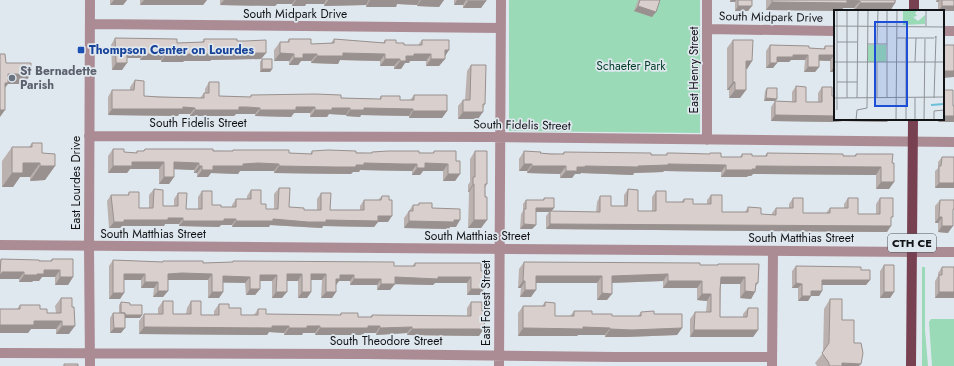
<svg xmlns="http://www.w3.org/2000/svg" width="954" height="366" viewBox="0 0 954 366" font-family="Jost,sans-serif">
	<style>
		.green { fill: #9adab6 }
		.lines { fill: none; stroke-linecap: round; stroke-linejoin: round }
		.minor { stroke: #ac8c94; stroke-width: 10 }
		.tertiary { stroke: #ac8c94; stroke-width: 10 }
		.primary { stroke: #774151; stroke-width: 10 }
		.wall { fill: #bbb2af }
		.shaded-wall { fill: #98918f }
		.building { fill: #d9cfcc; stroke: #98918f }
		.transit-dot { fill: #1a4fb4; stroke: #e0e8ef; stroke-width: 1.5 }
		.worship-dot { fill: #6b7280; stroke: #e0e8ef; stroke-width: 1.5 }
		.labels { text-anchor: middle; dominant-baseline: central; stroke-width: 3.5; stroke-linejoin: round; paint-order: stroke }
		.shield { fill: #e0e8ef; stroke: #4f5357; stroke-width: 1 }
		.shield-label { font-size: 11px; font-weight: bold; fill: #111316 }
		.street-label { font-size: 12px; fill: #111316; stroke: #e0e8ef }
		.transit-label { font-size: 12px; font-weight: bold; fill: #164399; stroke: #e0e8ef; text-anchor: start }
		.park-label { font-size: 12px; fill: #013d25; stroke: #e0e8ef }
		.worship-label { font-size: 12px; font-weight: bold; fill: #5b616d; stroke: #e0e8ef; text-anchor: start }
		.inset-river { fill: none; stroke: #6abfd9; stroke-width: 2 }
		.inset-road { fill: none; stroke: #8d9398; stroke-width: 1 }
		.view { fill: #1d4ed8; fill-opacity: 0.15; stroke: #1d4ed8; stroke-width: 2 }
		.inset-edge { fill: none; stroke: #111316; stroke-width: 2 }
	</style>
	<rect width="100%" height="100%" fill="#e0e8ef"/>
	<path class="green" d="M509,0H700V133L509,131Z
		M922,267H925V330L928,366H922Z
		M931,319H954V366H932L929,322Z"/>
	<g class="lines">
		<path class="minor" d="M90,24L501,28
			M707,29L835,31
			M943,31H954
			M89,136L490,137L954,142
			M707,140V0
			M912,252H954
			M0,353L366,354L615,357H772
			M90,366L89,246L90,0
			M499,366L501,0
			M772,366L773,251"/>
		<path class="tertiary" d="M0,245L912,252"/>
		<path class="primary" d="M914,11V0
			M911,366L913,119"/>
	</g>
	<path class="wall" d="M110,0H127L123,5H110Z
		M140,0H207L203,5H140Z
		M220,0H444L439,7L417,6V5L397,4L396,7H366V5L324,6V4H306L305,6H292V4H277L275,6L220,5Z
		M454,0H486V1L481,8H463V5H454Z
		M638,0H659L652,17L634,11Z
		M730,0H752L748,11H735V2H730Z
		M766,0H896L895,3L890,11H854V8H843L841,11L766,10Z
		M936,0H954V11H938V2H936Z
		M115,38L177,43L202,42L204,39L237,41L266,53L261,59L211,60L210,61H184L183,62H161V60H140V58H127L122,70H112L111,45Z
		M289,39L311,44L331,43L334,39L383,43L385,40L404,45H418L422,40L445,56V59L439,66H426V61H410L409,63H405L401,69H394V66H380V61L340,60L338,64L311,63V61H301L298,65H289V61H274V50L280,42H287Z
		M733,40L752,61L747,69H746V90L740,98H729V90H727V48Z
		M770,45L823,49L825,46L835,48V72H830V61H819V67L815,72H804L805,60H791L789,62H777L773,68H766V51Z
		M262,59L272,69L270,72H260V62Z
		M471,65L485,104L483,108L478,119H458V106L463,100H465L467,71Z
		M135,80L144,96L200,98L204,93H205V89L209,82L219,96L250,97L251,95L379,99L381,96L400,100H410L414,95L447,111L442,118H409V116L361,115L360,117L346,116V115L329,114L327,117H310V113H294L291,117L255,116V114H236L234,116H190V114H179L178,116L108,115V97L112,90H130V87Z
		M796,86L806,102H818V93L822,87L832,96L835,119H889L887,122L843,121L833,122L771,121V107L775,101L792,102V92Z
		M767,88L775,101H764L765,91Z
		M32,143L55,166L45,180L30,181V177H20L13,187H2V161L12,147H29Z
		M113,149L124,152L136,153L137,151H143L145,149L232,151L233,150L289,153L310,154L312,151L371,153L372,152L433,153L434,151L456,161L460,174L455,181H443V171H423L420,175H412V171H399L360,170L359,172H353L351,174H330L274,173V171L253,170L240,171L238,174L211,173L208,177H197V173H194V170L174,169V177L169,184H159V169H130L127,173H108V156Z
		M475,151L487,184L485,188L487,220L481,228H468L469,192H468V185L470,182V159Z
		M524,151L540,153L562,154L564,152L666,155L667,153L709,154L710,153L721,157H740L742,154L752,156H765L767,153L854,156L856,154L892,163L894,182L889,189H876V175L753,174L751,176H748L747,177H721V172L664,171L663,172L634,173L633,175L581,173L580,174H575L572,178H560V174L527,173V171H519V159Z
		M942,157H954V188H935V171L938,168V162Z
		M279,188L289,207L304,210H317V199L321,193L330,210H360V206L364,200H378L382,196L388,222H378L374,227L323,226L322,228L304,227L270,225L269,227H232V225H221L219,227L179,226V224H165L164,226H122L120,228H109L107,201L111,195H128L129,192L139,208H149V195L154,189L163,206H174V199L178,193L186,209H198V197L202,191L212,205L221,207H232V205L236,199H247V196L251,190L261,204L266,209H274V194Z
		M628,189L638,211H652V197L656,191L666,202H681L684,199L693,204H707V200L711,195L722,212H745L748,207L761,214L772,215V213L776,208H789V204L793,198L803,213H826L830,208H844V204L848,198L858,214H876V204L880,198L891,221L887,232L546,229V216L549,212H536V225L532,229H520L521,214L523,211V204L526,200H543L544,198L552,211L596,212L597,202L600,196L611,206H624V195Z
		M940,200L953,215L948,233L938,232V223H935V206Z
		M419,203L432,208L456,227H450L449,229L404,228V218L413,205H418Z
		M1,259L50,261L52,259L73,277L68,285H55V277H42L39,281H33L32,282H19V279H0V260Z
		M113,260L162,262L163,261L203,263L232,262L233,261L394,266H412L415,263L481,271L484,289L480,295H467V283H435L433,285L395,284L390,290H377V285H350V281H339L336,285V292L332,298H321L322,280H311V292L307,298H298V281H287L282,298H272V281H260V289L255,295H246L245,283H223V292L219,298H208V280L178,279L168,280V291L163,297H153L154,288H141V280H124V293L120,299H109V266Z
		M524,262L700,265H717L718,264L758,283L756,286L755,292L751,299L740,298V284H721L720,317H743V314L748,308L758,330L753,337H690V319L695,312H706L707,301L697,300V288H663V281L612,283L607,300H597V283H536L531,297H520L521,288H518L519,269Z
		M884,265L894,292L890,298H880V271Z
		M796,266L861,270L870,280L866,285H822V291L819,296H811L808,301H798V288H792V271Z
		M942,267H954V303V298H935V281L938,276V273Z
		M61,298L69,334H56V329H31L28,333L17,309L20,305L40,309L47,313H56L55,306Z
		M830,299L842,320L854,343L859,366H817L815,363L823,353L824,309Z
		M163,301L173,314H186L187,308L191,301L201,315H214V311L219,304L241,315H254L258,309L266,314L340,315L341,313L358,317H370L372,315L467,316V308L471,302L479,336L407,335V333L376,335V333H364L363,335H315V333H303L302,335H284V333L269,332L267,335L139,334V321L144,314H158V308Z
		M121,302L130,305L140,318H125L121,333H110V318L113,313H119V305Z
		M545,302L555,316H570L574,311L592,314L612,316H638L641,312L654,314L682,328L677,335L626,337H605V335H578L577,336H518V313L523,306H542Z"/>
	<path class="shaded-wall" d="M114,0H127L123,5H110Z
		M144,0H207L203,5H140Z
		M224,0H295L292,4H277L275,6L220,5Z
		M296,0H326L324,4H306L305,6H292Z
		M328,0H369L366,5L324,6Z
		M370,0H420L417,5L397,4L396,7H366Z
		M421,0H444L439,7L417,6Z
		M457,0H466L463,5H454Z
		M731,0H736L735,2H730Z
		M847,0L860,1L854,8H843L841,11L766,10L772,2Z
		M938,0H940L938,2H936Z
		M468,1H486L481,8H463Z
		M860,3H895L890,11H854Z
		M638,6L656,12L652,17L634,11Z
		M738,6H752L748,11H735Z
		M942,6H954V11H939Z
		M445,50H449L444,58Z
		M127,52H145L140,58H122Z
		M215,53H266L261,59L211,60L210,61H184L183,62H161L165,55Z
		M280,53L294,54L289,61H274Z
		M343,53L385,54L380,61L340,60L338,64L311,63L317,56Z
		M145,54H165L161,60H140Z
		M303,54H317L311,61H301L298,65H289L294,58Z
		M414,54H431L426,61H410L409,63H405L401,69H394L400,61L406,56Z
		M793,55H808L805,60H791L789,62H773L777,57Z
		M819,55H834L830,61L815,60Z
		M385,59H400L394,66H380Z
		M431,59H445L439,66H426Z
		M746,61H752L747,69H740Z
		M116,63H127L122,70H112Z
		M770,63H777L773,68H766Z
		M808,67H819L815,72H804Z
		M834,67H835V72H830Z
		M262,69H272L270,72H260Z
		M943,71H954V77L943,78Z
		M8,74H31L24,84H8L1,93Z
		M733,82H735L729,90H727Z
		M735,90H746L740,98H729Z
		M766,98L777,99L775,101H764Z
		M183,107L195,108L190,114H179L178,116L108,115L112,109Z
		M239,107L260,108L255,114H236L234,116H190L195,110Z
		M296,107H315L310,113H294L291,117L255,116L260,110Z
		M332,108H350L346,115L329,114L327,117H310L315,110Z
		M364,108L413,109L409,116L361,115L360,117L346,116L350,110Z
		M0,110H5L0,117Z
		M413,111H447L442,118H409Z
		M463,112H483L478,119H458Z
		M775,115L835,116V119H889L887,122L843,121L833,122L771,121Z
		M943,116H954V122H938L940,119H943Z
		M132,162H164L159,169H130L127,173H108L113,166Z
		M174,162L199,163L194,170L169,169Z
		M23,163H40L30,177H20L13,187H2L12,173Z
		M258,163L279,164L274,171H240L238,174L211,173L208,177H197L202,170L213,166Z
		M364,163L417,164L412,171L360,170L359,172H353L351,174L274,173L279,166L356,165Z
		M425,163L448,164L443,171H423L420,175H412L417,168Z
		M524,164H532L527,171H519Z
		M668,164L726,165L721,172L664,171L663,172L634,173L633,175L581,173L580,174H575L572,178H560L566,171L577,167L585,166H638Z
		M40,166H55L45,180L30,181Z
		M199,166H202L197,173H194Z
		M532,166H566L560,174L527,173Z
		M756,166L881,167L876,175L753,174L751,176H748L747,177H721L726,170L752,169Z
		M448,174H460L455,181H443Z
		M164,177H174L169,184H159Z
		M881,182H894L889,189H876Z
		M939,183H954V188H935Z
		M473,184H474L469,192H468Z
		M536,208H554L551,212L550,211L549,212H533Z
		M378,216H392L388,222H378L374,227L323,226L322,228L304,227L270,225L269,227H232L236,221L273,219L326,220Z
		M939,217H942L938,223H935Z
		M168,218H183L179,224H165L164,226H122L120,228H109L114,222L124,220Z
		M224,219H236L232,225H221L219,227L179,226L183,221Z
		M454,220H460L456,227H450L449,229L404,228L409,221Z
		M474,220H487L481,228H468Z
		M524,224L536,225L532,229H520Z
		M550,224L891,226L887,232L546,229Z
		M942,226H953L948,233L938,232Z
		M44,270H60L55,277H42L39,281H33L32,282H19L24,275L37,274Z
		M2,272H24L19,279H0V274Z
		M182,273L212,274L208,280H164L168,274Z
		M124,274H145L141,280H120Z
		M287,274H302L298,281H282Z
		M311,274H326L322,280H307Z
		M668,274L663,281L607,283L612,276Z
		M260,275H277L272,281H255Z
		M340,275H354L350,281H339L336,285V279Z
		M223,276L250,277L245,283L219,282Z
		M536,276H602L597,283H532Z
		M60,277H73L68,285H55Z
		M395,277H471L467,283H435L433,285L390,284Z
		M721,277H745L740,284H716Z
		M354,279H381L377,285H350Z
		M822,280H870L866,285H819Z
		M523,281H525L521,288H518Z
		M668,281H702L697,288H663Z
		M145,282H158L154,288H141Z
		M796,283L802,284L798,288H792Z
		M381,284H395L390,290H377Z
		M250,289H260L255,295H246Z
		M471,289H484L480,295H467Z
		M525,290H536L531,297H520Z
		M158,291H168L163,297H153Z
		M745,291L755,292L751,299L740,298Z
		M811,291H822L819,296H808Z
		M212,292H223L219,298H208Z
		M276,292H287L282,298H272Z
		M302,292H311L307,298H298Z
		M326,292H336L332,298H321Z
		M884,292H894L890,298H880Z
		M939,292H954V298H935Z
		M113,293H124L120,299H109Z
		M602,293L612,294L607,300H597Z
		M702,294H711L707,301L697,300Z
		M802,296H811L808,301H798Z
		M121,315H142L140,318H119Z
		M34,321H62L56,329H31L28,333H0V325Z
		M62,326H75L69,334H56Z
		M272,326H289L284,333L269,332L267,335L139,334L144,327Z
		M307,326H320L315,333H303L302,335H284L289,328Z
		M368,326H380L376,333H364L363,335H315L320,328Z
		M412,327L407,333L376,335L380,328Z
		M583,327L610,328L605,335H578L577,336H518L523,328Z
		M114,328H125L121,333H110Z
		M682,328L677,335L626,337H605L610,329Z
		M412,329H484L479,336L407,335Z
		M694,330H758L753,337H690Z
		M842,363L861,364L859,366H840Z"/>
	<path class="building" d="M468,0H486V1H468Z
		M640,0H660L656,12L638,6Z
		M738,0H752V6H738Z
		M772,0H895V3H860V1L847,0V3L772,2Z
		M942,0H954V6H942Z
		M115,38L177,39V43L204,42V39H237V41H245L266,40V53H215V54H188V55H165V54H145V52H127V63H116Z
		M289,39H311V44L334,43V39L385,43V40H396V43H404V45H422V40H449V50H445V59H431V54H414V56H406V61H400V59H385V54L343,53V56H317V54H303V58H294V54L280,53V42H289Z
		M733,40H753L752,61H746V90H735V82H733Z
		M770,45L809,46V48L825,49V46H834V48H835V67H834V55H819V67H808V55H793V57H777V63H770Z
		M943,45H954V71H943Z
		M0,54H5L6,63H31V74H8V83H5V110H0Z
		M262,59H272V69H262Z
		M471,65H486L485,104H483V112H463V100H470Z
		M135,80L144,81V96L159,97L204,98V93H209V82H219V96L251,97V95L315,94L341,95V98L378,99H381V96H400V100H414V95H447V111H413V109L364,108V110H350V108H332V110H315V107H296V110H260V108L247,107H239V110H195V108L183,107V109H112V90H134Z
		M796,86L806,87V102H822V87H832V96H835V116L775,115V101L796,102Z
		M767,88H777V99L766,98Z
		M943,90H953V106H954V116H943Z
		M32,143H42V153L55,154V166H40V163H23V173H12V147H32Z
		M113,149H124V152L137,153V151H144L145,149H213V151H233V150H289V153L312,154V151L328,150L356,151V153H372V152L388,151H419V153H434V151H456V161H460V174H448V164L425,163V168H417V164H404L364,163V165H356V167H335L279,166V164L258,163L243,164V166H213V170H202V166H199V163L174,162V177H164V162H132V166H113Z
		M475,151H487V184H485V197H487V220H474V184H473V177H475Z
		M524,151L541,152L540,153L550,154H564V152L651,153V155H667V153H672L710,154V153H721V157H742V154H752V156H767V153L843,154V156H856V154H893L892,163H894V182H881V167L756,166V169H752V170H726V165L668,164V165L638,166V167L585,166V167H577V171H566V166H532V164H524Z
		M942,157H954V183H939V166H941Z
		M279,188H290L289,207L304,208V210H321V193H331L330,210H364V200H381L382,196H389V200H392V216H378V221L326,220V222H308L273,219V221H236V219H224V221H183V218H168V220H124V222H114L111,195H129V192H139V208H153L154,189L163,190V206H178V193H187L186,209H202V191H212V205H221V207H236V199H251V190H261V204H266V209H278Z
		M628,189L638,190V211H656V191H666V202H684V199H693V204H711V195H722V212H748V207L761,208V214L776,215V208H793V198H803V213H830V208H848V198H858V214H880V198H893V217H891V226L550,224V211L600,212V196H611V206H627Z
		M544,198H554V208H536V225L524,224V209H526V200H544Z
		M940,200H954V209H953V226H942V217H939Z
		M419,203H432V208L460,209V220H454V222L409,221V211H413V205H419Z
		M1,259L39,260V261H52V259H73V277H60V270H44V274H37V275H24V272H2V274H0Z
		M113,260L163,262V261H203V263L233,262V261L394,262V266H415V263H481V271H484V289H471V277H438V279L395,277V284H381V279H354V275H340V279H336V292H326V274H311V292H302V274H287V292H276L277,275H260V289H250V277L223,276V292H212V274L182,273L168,274V291H158V282H145V274H124V293H113Z
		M524,262L700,263V265H718V264H759L758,283H756L755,292L745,291V277H721L720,290V317H747L748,308H758V330H694L695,312H711V294H702V281H668V274L612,276V294L602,293V276H536V290H525V281H523Z
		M884,265H894V292H884Z
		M796,266L861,267V270H870V280H822V291H811V296H802V284L796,283Z
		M942,267H954V292H939V275H942Z
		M61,298H72V307H74L75,326H62V321H34V325H0V309H20V305H40V309H47V313H61Z
		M830,299H842V320H854V343H861L863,353L861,364L842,363V366H829V363L822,353L829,343Z
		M163,301H173V314H191V301H201V315H219V304H229V308H241V315H258V309H266V314L341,315V313H358V317H372V315L471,316V302H482V311H485L484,329H412V327L380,328V326H368V328H320V326H307V328H289V326H272V328L144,327V314H163Z
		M121,302L130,303V305H142V315H125V313H121Z
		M545,302L555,303V316H574V311H592V314H612V316H641V312L654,311V314H682V328L632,330L610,329V328L583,327V329L523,328V306H545Z
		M113,313H125V328H114Z
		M64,364H78V366H64Z"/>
	<rect class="transit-dot" x="77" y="46" width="8" height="8" rx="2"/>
	<circle class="worship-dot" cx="12" cy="78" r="4"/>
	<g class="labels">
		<rect class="shield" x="888" y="234" width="48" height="18" rx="3"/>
		<g class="shield-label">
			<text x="912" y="243">CTH CE</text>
		</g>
		<g class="street-label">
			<text x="295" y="14">South Midpark Drive</text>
			<text transform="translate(771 17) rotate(1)">South Midpark Drive</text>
			<text transform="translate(694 70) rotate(-90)">East Henry Street</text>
			<text x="198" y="123">South Fidelis Street</text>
			<text transform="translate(522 125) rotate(1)">South Fidelis Street</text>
			<text transform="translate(76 183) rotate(-90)">East Lourdes Drive</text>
			<text x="153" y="234">South Matthias Street</text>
			<text x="477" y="236">South Matthias Street</text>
			<text x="801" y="238">South Matthias Street</text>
			<text transform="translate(486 303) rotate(-90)">East Forest Street</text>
			<text x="386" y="341">South Theodore Street</text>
		</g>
		<g class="transit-label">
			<text x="89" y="50">Thompson Center on Lourdes</text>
		</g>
		<g class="park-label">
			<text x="631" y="66">Schaefer Park</text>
		</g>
		<g class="worship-label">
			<text x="20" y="71">St Bernadette<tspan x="20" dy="14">Parish</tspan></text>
		</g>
	</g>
	<g transform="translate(834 10)">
		<rect width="110" height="110" fill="#e0e8ef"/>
		<path d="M69,0H84L81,3L83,6L79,7L84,11L91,5V14L69,15ZM34,35H52V52H34Z" fill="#9adab6"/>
		<path class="inset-river" d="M97,95L110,94"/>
		<path class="inset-road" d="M0,16L110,17M92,16V0M63,28H100M3,32H23M33,34H53M43,34L44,0M0,52H110M81,52L82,28M3,72H23M0,88L110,87M13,88V0M23,88L24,0M43,88V52M53,88V0M100,88L102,26L101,28M3,100V0M22,110L23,100L33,98L34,0M62,110L63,0M72,110V28M81,110V88M90,110L91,29M100,110V101L110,100"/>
		<path class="view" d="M41,12H73V96H41Z"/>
		<rect width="110" height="110" class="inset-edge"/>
	</g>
</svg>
